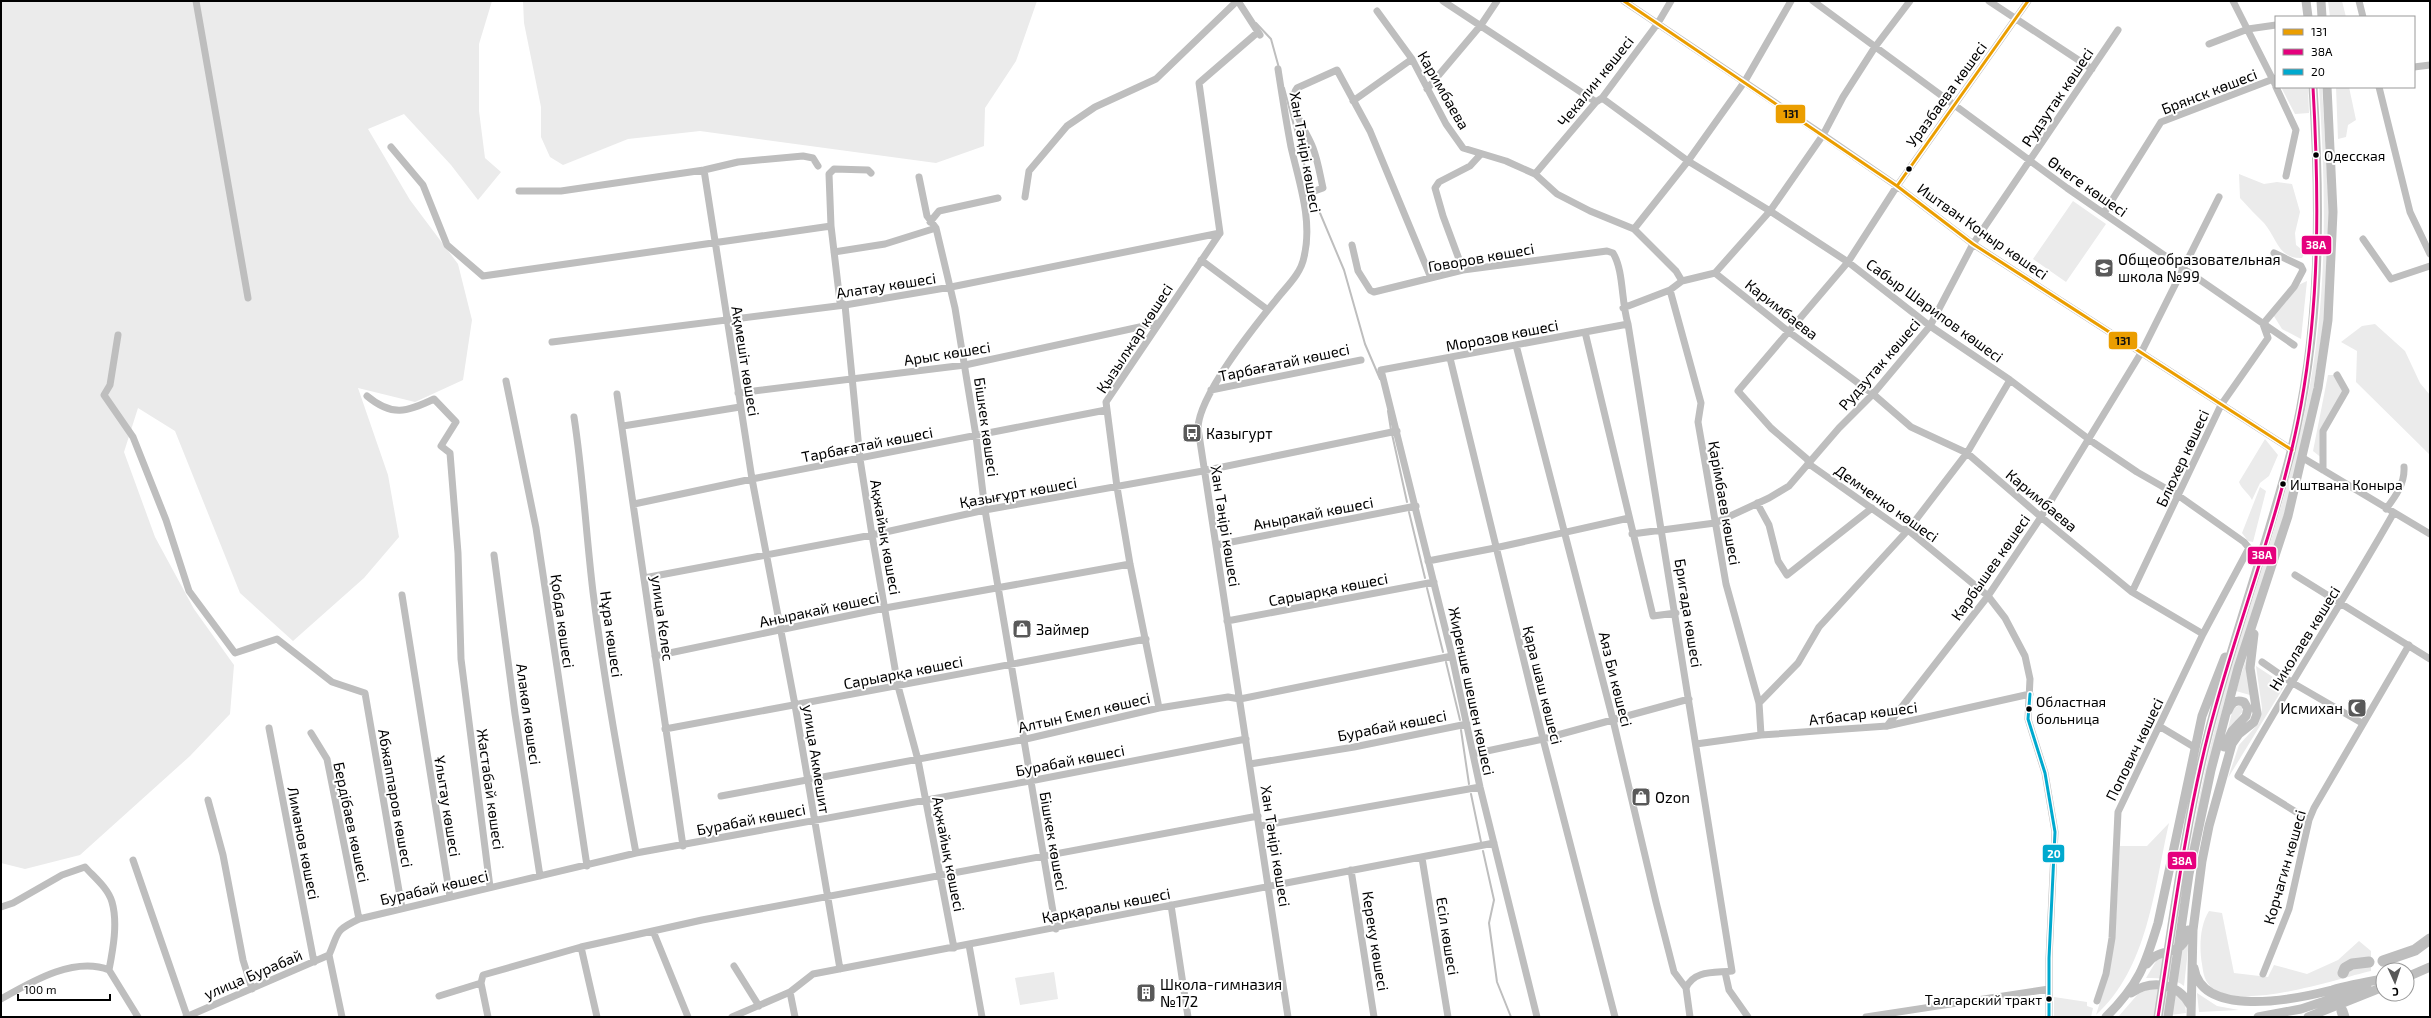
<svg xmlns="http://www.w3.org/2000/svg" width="2431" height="1018" viewBox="0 0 2431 1018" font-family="'Exo 2',sans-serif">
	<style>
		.green { fill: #ebebeb }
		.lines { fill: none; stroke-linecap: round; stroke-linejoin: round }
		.stream { stroke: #bebebe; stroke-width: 2 }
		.river { stroke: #bebebe; stroke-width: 11 }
		.minor { stroke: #bebebe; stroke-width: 7 }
		.major { stroke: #bebebe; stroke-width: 9 }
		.bus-1-casing { stroke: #fff; stroke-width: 6 }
		.bus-2-casing { stroke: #fff; stroke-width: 6 }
		.bus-3-casing { stroke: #fff; stroke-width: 6 }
		.bus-1 { stroke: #eb9e00; stroke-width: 3 }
		.bus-2 { stroke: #e5007d; stroke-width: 3 }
		.bus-3 { stroke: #00a9ce; stroke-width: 3 }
		.bus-dot { fill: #000; stroke: #fff; stroke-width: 1.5 }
		.labels { text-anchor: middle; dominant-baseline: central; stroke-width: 4; stroke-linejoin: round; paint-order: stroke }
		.bus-label { font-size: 14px; fill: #000; stroke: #fff; text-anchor: start }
		.street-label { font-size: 15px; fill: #000; stroke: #fff }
		.poi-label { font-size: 15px; fill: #000; stroke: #fff; text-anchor: start }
		.line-badge { stroke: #fff; stroke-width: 1.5 }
		.badge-label { font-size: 11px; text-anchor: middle; font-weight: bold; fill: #fff }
		.pale-badge-label { font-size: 11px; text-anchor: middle; font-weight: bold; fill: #111 }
	</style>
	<rect width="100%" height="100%" fill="#fff"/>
	<path class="green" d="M1,1H492L479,44V111L485,158L501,172L478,200L451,165L404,114L368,129L410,200L458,264L472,320L463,380L415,402L358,388L388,475L399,537L364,578L293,641L240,593L175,431L138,408L124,452L155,537L194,609L234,665L230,714L190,756L80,855L25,869L1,863Z
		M523,1H1037L1016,61L985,108L984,146L936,163L700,131L628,139L563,165L550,157L541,137V107L524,23Z
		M2328,1H2342L2346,17H2330Z
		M2281,87H2308L2309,113L2295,114Z
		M2319,87H2322L2329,210L2324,321L2311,403L2284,515L2224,703L2180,896C2193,831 2204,765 2222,701C2249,601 2287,504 2307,401C2328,296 2326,194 2319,87Z
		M2336,87H2349L2356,120L2348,125L2346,137L2338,139Z
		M2239,174L2264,184L2277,182L2292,184L2300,212L2295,233L2296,245L2305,252L2302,258C2278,259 2277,238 2264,223C2256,215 2248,207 2240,198Z
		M2073,201L2106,224L2066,282L2033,259Z
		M2307,281L2301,339L2282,329L2272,313L2294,287Z
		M2375,324L2405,351L2420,383L2430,395V455L2356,382L2357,351L2341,342L2362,326Z
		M2328,375H2337L2346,391L2323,431V459L2313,451Z
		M2265,439L2278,455L2269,476L2260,483L2252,500C2248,492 2242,490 2239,482Z
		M2260,487L2266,491L2253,542L2248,541L2242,533Z
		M2247,656L2250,695L2236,691Z
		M2256,666L2285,685L2228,778L2239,745L2259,723L2262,708Z
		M2241,705L2243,711L2227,733L2233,708Z
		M2169,823C2154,889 2148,968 2096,1015L2109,973L2115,937L2120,846H2147Z
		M2209,911L2222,913L2234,973L2268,977L2274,965L2307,974L2338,960L2359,941L2371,951V971C2336,979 2237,1013 2210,986C2204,980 2203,971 2202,964C2199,947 2200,925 2209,911Z
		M2189,941L2184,986C2174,978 2160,978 2146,978L2158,958L2184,949Z
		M1054,972L1058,999L1020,1005L1015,978Z
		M2151,988L2174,990L2185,1004L2186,1013L2156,1017H2118L2138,994Z
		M2197,993L2217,1006L2239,1010L2199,1012Z
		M2054,997L2087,1002V1006L2093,1008L2091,1017H2054Z"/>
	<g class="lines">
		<path class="stream" d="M1256,23L1271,39L1279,68
			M1284,88L1311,190
			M1312,194L1344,270L1365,344L1380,379
			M1388,411L1391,430
			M1392,434L1407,502
			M1409,512L1425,578
			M1427,588L1443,652
			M1446,662L1460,720
			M1461,730L1469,784
			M1471,794L1481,842
			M1483,851L1494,900L1489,923L1497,982L1511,1017"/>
		<path class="river" d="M2383,961L2415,950L2430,939
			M2343,973L2345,968L2352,964L2369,962
			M2342,1011L2344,1017"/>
		<path class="minor" d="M196,1L248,298
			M1238,1L1260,35
			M1443,1L1596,102
			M1624,1L1823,135L1897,186L1973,244L2292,450
			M1813,1L2067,188L2294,345
			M1989,1L2092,69
			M2028,1L1897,186L1848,262L1738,391L1771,428L1807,459L1809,464L1901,529L1908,530L1988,596L2005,618L2025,656L2030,679L2028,719L2045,773L2055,832L2049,958V1017
			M2233,1L2276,86
			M2359,1L2363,17
			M1377,11L1412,59L1446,124L1463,148L1506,161L1535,174L1557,194L1590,211L1634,229L1676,271L1682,281
			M2209,44L2248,29L2276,25
			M2414,67L2430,65
			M1278,69C1282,95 1286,121 1291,147C1299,182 1313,221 1304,257C1301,274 1286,287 1276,300C1254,327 1199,395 1198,428L1288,1017
			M2276,87L2296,130L2286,176
			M2379,87L2410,212L2430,254
			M1427,89L1481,25L1497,1
			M1602,98L1688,161L1770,211L1848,262L1930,326L2010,380L2094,443L2137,472L2179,496L2244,542L2249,548L2203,634L2118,812L2112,938L2106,974L2097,1001
			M1353,101L1412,59
			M391,147L423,185L447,245L483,276L831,226
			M704,170L752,479L795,705L840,969
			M871,173L868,170L834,169L829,174L831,226L840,302L845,305L860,459L872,535L898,686L918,760L954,948
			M1535,174L1596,102L1602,98L1658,23L1671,1
			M919,177L927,216L936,228L955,308L976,436L985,510L1056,929
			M519,191H561L704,170L738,162L803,156L813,158L818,166
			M1303,195L1323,188C1320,175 1318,161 1313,148C1308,133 1285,104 1297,88L1337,70L1370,131L1431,278
			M1025,197L1029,171L1067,126L1095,107L1156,79L1237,1
			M2104,213L2161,122L2276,78
			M930,222L939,211L998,198
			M1634,229L1688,161L1745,81L1791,1
			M2363,239L2391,279L2430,266
			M1352,245L1358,271L1370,290L1374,292L1463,270L1607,251L1613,253C1624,271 1621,302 1628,324L1732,971C1714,973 1694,970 1686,988
			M834,252L885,244L936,228
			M1201,260L1268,310
			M1463,270L1443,216L1435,188L1439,182L1470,166L1481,154
			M1715,273L1789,332L1873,394L1911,427L1967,453L2041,517L2132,592L2203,634
			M1715,273L1682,281L1670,290L1701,403L1698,422L1726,584L1759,703L1761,735
			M1715,273L1770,211L1823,135L1843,97L1875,47L1910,1
			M1623,308L1670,290
			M1585,332L1653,616L1676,613
			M118,335L110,385L104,395L133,437L166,520L189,591L235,653L277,639L332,682L365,693L402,908
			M552,342L845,305L951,287L1220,233
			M1516,345L1613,720L1656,902L1674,972L1686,988L1690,1017
			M1450,358L1543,739L1615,1017
			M506,381L536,528L587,866
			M1211,390L1361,360
			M738,393L965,365L1158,323
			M617,394L683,846
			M367,396C392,417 407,412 434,399L456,422L441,446L450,453L458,553L461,659L490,887
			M574,417C583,475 586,534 593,592C604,680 620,767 636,853
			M623,426L740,407
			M2303,458L2430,534
			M2323,470V431L2346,391L2337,375
			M1757,503L1769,525L1778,561L1787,575L1872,508
			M634,504L752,479L1106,410
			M2386,509C2395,497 2405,484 2404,467
			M1632,534L1715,523L1769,498L1789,486L1839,428L1873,394L1930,326L1973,244L2118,30
			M1216,545L1416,506
			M494,555L515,714L540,876
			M1428,561L1495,548L1629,518
			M2295,575L2430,659
			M644,578L872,535L985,510L1203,471L1397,431
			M2132,592L2221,405L2268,338L2263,324L2294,287L2303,270L2301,266L2274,253
			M402,595L450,897
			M1227,621L1434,582
			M655,656L885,608L1130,564
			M2262,662L2291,682L2362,723
			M1759,703L1798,663L1819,627L1908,530L1967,453L2010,380
			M1159,708L1130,564L1117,487L1106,402L1220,233L1199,83L1258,32
			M1887,726L1988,596L2041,517L2141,353L2219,197
			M2159,726L2194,747
			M269,728L314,962
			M665,729L1146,639
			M311,733L327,759L359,919
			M1696,744L1761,735L1887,726L2030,694
			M1473,754L1543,739L1689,699
			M1250,764L1354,747L1467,724
			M721,796L1026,739L1159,708L1228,697L1240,699L1452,656
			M208,800L223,855L243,960L252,989
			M2309,820L2238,776C2287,687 2343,602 2393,514
			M1260,826L1480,787
			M1422,858L1448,1017
			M133,860L187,1016
			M1351,870L1374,1017
			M1171,905L1188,1017
			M1,907L13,903L62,875L85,867C94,877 108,888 112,902C118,923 113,949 109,970
			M653,931L688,1017
			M969,945L982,1017
			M581,947L597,1017
			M329,955C339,932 334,931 359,919L636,853L1030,781L1246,739
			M329,955L342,1017
			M734,966L759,1006
			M1725,972L1729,990L1748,1017
			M2263,974L2289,909L2309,820L2314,808L2409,645
			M481,983L488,1017
			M790,992L795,1017
			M439,996L481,983L483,975L581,947L702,920L1258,816
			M1,999C31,982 74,956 109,970L138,1017
			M186,1017L329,955
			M732,1017L790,992L813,974L1494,843
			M1537,1017L1480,787L1452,656L1381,370L1628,324
			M1866,1017L2049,989"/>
		<path class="major" d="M2306,1L2308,17
			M2321,1L2322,17
			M2224,747L2232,731L2246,716L2248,709L2244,702C2235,699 2231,703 2228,711
			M2147,964C2161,944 2184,960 2188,930
			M2194,968C2202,1018 2293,1000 2332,990C2349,985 2366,982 2383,979
			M2407,977L2430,967
			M2131,993C2152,979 2178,983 2190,1005
			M2106,1017C2139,984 2145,966 2158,923L2202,716L2225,657
			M2158,1017C2173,922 2185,824 2209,731C2233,637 2267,546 2291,452C2321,332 2321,210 2313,87
			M2168,1017L2189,874L2211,770L2238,668L2288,516L2318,388L2328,320L2333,212L2327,87
			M2191,1017L2193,930L2202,861L2209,826L2232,744L2239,734L2254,722L2257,714L2250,668L2254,634
			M2258,1017L2301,1009L2367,987
			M2308,1017L2383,987"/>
		<defs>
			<path id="bus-1" d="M1624,1L1897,186L1973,244L2292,450
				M1897,186L2028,1"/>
			<path id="bus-2" d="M2158,1017C2173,921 2185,825 2209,731C2237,622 2281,516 2301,405C2320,300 2319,194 2313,87"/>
			<path id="bus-3" d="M2030,694L2028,719L2045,773L2055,832L2049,958V1017"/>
		</defs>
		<use href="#bus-1" class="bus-1-casing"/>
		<use href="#bus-2" class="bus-2-casing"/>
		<use href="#bus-3" class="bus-3-casing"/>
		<use href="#bus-1" class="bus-1"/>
		<use href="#bus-2" class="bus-2"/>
		<use href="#bus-3" class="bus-3"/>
	</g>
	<defs>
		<symbol id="school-square" viewBox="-11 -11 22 22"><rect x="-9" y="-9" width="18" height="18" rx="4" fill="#595959" stroke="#fff"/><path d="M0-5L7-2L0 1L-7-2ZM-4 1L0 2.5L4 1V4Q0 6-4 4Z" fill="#fff"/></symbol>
		<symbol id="bus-square" viewBox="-11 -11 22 22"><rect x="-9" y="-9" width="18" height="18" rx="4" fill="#595959" stroke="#fff"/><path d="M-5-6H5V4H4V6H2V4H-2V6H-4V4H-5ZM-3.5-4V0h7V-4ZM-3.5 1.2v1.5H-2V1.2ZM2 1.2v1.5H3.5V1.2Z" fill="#fff"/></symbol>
		<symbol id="shop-square" viewBox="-11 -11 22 22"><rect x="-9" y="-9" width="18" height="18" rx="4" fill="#595959" stroke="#fff"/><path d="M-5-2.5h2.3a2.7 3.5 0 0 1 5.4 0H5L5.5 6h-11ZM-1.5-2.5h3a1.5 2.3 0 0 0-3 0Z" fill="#fff"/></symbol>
		<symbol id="mosque-square" viewBox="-11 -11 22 22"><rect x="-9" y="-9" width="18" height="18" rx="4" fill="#595959" stroke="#fff"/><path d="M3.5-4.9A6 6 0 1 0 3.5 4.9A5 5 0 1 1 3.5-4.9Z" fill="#fff"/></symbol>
		<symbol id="building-square" viewBox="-11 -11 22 22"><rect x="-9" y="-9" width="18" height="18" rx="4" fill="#595959" stroke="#fff"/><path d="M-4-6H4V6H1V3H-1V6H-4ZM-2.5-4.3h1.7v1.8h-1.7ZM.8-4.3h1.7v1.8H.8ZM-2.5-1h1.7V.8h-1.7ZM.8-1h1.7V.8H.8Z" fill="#fff"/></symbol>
	</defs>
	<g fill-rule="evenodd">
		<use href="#school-square" x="2093" y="257" width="22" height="22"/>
		<use href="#bus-square" x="1181" y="422" width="22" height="22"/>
		<use href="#shop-square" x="1011" y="618" width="22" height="22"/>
		<use href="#mosque-square" x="2346" y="697" width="22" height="22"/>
		<use href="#shop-square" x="1630" y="786" width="22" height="22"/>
		<use href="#building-square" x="1135" y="982" width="22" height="22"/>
	</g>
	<g class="bus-dot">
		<circle cx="2316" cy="155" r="3.5"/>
		<circle cx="1909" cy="169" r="3.5"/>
		<circle cx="2283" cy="484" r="3.5"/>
		<circle cx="2029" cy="709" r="3.5"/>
		<circle cx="2049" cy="999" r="3.5"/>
	</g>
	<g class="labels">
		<g class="bus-label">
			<text x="2324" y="155">Одесская</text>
			<text x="2290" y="484">Иштвана Коныра</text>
			<text x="2036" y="701">Областная<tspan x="2036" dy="17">больница</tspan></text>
			<text x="2042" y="999" text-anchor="end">Талгарский тракт</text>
		</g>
		<g class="street-label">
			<text transform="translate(1595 81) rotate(-51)">Чекалин көшесі</text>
			<text transform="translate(1444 90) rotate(60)">Каримбаева</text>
			<text transform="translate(2209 91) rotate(-21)">Брянск көшесі</text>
			<text transform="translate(1946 94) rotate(-54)">Уразбаева көшесі</text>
			<text transform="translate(2057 97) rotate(-56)">Рудзутак көшесі</text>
			<text transform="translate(1306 152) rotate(80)">Хан Тәңірі көшесі</text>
			<text transform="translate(2088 186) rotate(35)">Өнеге көшесі</text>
			<text transform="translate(1983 231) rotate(35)">Иштван Коныр көшесі</text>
			<text transform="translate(1481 257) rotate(-10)">Говоров көшесі</text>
			<text transform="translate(886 285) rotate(-9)">Алатау көшесі</text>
			<text transform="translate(1782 309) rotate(38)">Каримбаева</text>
			<text transform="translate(1935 310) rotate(36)">Сабыр Шарипов көшесі</text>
			<text transform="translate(1502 335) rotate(-11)">Морозов көшесі</text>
			<text transform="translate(1134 338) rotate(-57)">Қызылжар көшесі</text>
			<text transform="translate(947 353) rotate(-9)">Арыс көшесі</text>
			<text transform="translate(746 361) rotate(81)">Ақмешіт көшесі</text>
			<text transform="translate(1284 362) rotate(-12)">Тарбағатай көшесі</text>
			<text transform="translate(1879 364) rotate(-49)">Рудзутак көшесі</text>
			<text transform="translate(987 427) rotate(82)">Бішкек көшесі</text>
			<text transform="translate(867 444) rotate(-11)">Тарбағатай көшесі</text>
			<text transform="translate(2182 458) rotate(-65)">Блюхер көшесі</text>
			<text transform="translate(1018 492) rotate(-10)">Қазығұрт көшесі</text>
			<text transform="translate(2042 500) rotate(40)">Каримбаева</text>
			<text transform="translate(1725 503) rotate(80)">Қарімбаев көшесі</text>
			<text transform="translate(1887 503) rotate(35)">Демченко көшесі</text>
			<text transform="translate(1313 513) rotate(-11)">Аныракай көшесі</text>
			<text transform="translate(1226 526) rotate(81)">Хан Тәңірі көшесі</text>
			<text transform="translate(886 537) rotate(80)">Ақжайық көшесі</text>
			<text transform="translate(1990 567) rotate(-55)">Карбышев көшесі</text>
			<text transform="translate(1328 589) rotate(-11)">Сарыарқа көшесі</text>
			<text transform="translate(819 609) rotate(-12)">Аныракай көшесі</text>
			<text transform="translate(1689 613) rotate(81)">Бригада көшесі</text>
			<text transform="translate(663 618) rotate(82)">улица Келеc</text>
			<text transform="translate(563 621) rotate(82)">Қобда көшесі</text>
			<text transform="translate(612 634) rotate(82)">Нұра көшесі</text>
			<text transform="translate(2304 638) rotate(-58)">Николаев көшесі</text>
			<text transform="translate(903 672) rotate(-11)">Сарыарқа көшесі</text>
			<text transform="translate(1616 679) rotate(76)">Аяз Би көшесі</text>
			<text transform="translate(1543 685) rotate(76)">Қара шаш көшесі</text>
			<text transform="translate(1472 691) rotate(78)">Жиренше шешен көшесі</text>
			<text transform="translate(1084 712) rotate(-13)">Алтын Емел көшесі</text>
			<text transform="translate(1863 713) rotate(-7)">Атбасар көшесі</text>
			<text transform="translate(529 714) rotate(82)">Алакөл көшесі</text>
			<text transform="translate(1392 725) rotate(-11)">Бурабай көшесі</text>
			<text transform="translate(2134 749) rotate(-64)">Попович көшесі</text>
			<text transform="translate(817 759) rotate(81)">улица Акмешит</text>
			<text transform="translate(1070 760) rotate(-11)">Бурабай көшесі</text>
			<text transform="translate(491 789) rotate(82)">Жастабай көшесі</text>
			<text transform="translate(396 798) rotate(80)">Абжаппаров көшесі</text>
			<text transform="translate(448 806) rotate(81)">Ұлытау көшесі</text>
			<text transform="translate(751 819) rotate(-11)">Бурабай көшесі</text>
			<text transform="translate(352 822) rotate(78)">Бердібаев көшесі</text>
			<text transform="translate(1054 841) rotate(80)">Бішкек көшесі</text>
			<text transform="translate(304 843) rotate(79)">Лиманов көшесі</text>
			<text transform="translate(1276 846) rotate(81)">Хан Тәңірі көшесі</text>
			<text transform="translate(949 854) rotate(79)">Ақжайық көшесі</text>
			<text transform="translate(2284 867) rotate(-74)">Корчагин көшесі</text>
			<text transform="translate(434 887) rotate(-13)">Бурабай көшесі</text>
			<text transform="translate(1106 905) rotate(-11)">Қарқаралы көшесі</text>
			<text transform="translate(1448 936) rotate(81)">Есіл көшесі</text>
			<text transform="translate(1376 941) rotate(81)">Кереку көшесі</text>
			<text transform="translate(253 974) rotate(-23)">улица Бурабай</text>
		</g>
		<g class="poi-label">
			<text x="2118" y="259">Общеобразовательная<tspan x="2118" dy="17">школа №99</tspan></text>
			<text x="1206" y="433">Казыгурт</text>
			<text x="1036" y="629">Займер</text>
			<text x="2343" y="708" text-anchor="end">Исмихан</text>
			<text x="1655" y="797">Ozon</text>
			<text x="1160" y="984">Школа-гимназия<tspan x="1160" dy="17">№172</tspan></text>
		</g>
	</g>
	<g class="line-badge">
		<rect x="1775" y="104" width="31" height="20" rx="4" fill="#eb9e00"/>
		<rect x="2301" y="235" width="31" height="20" rx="4" fill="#e5007d"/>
		<rect x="2108" y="331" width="30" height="19" rx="4" fill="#eb9e00"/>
		<rect x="2247" y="546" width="30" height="19" rx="4" fill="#e5007d"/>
		<rect x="2042" y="844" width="23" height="19" rx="4" fill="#00a9ce"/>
		<rect x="2167" y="851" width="30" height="19" rx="4" fill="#e5007d"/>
	</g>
	<g class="badge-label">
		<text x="2316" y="249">38А</text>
		<text x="2262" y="559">38А</text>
		<text x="2054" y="858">20</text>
		<text x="2182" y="865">38А</text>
	</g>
	<g class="pale-badge-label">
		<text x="1791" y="118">131</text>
		<text x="2123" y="345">131</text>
	</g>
	<rect width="2431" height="1018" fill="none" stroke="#000000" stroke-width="4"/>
	<rect x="2275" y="16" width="140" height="72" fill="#ffffff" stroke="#999999"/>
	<rect x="2283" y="29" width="20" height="6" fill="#eb9e00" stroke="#999999"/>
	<text x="2311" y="36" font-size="12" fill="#000000">131</text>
	<rect x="2283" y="49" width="20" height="6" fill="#e5007d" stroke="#999999"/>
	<text x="2311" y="56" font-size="12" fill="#000000">38А</text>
	<rect x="2283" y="69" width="20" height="6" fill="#00a9ce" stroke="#999999"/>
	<text x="2311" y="76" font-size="12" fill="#000000">20</text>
	<g transform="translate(2395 982) rotate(177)"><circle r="19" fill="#ffffff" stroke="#999999"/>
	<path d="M0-3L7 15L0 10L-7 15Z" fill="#595959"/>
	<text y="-6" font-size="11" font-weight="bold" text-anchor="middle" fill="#000000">С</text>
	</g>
	<path d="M18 994v6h92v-6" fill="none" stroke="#000000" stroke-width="2"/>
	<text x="24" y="994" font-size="12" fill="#000000" stroke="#ffffff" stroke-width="3" paint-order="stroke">100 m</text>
</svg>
